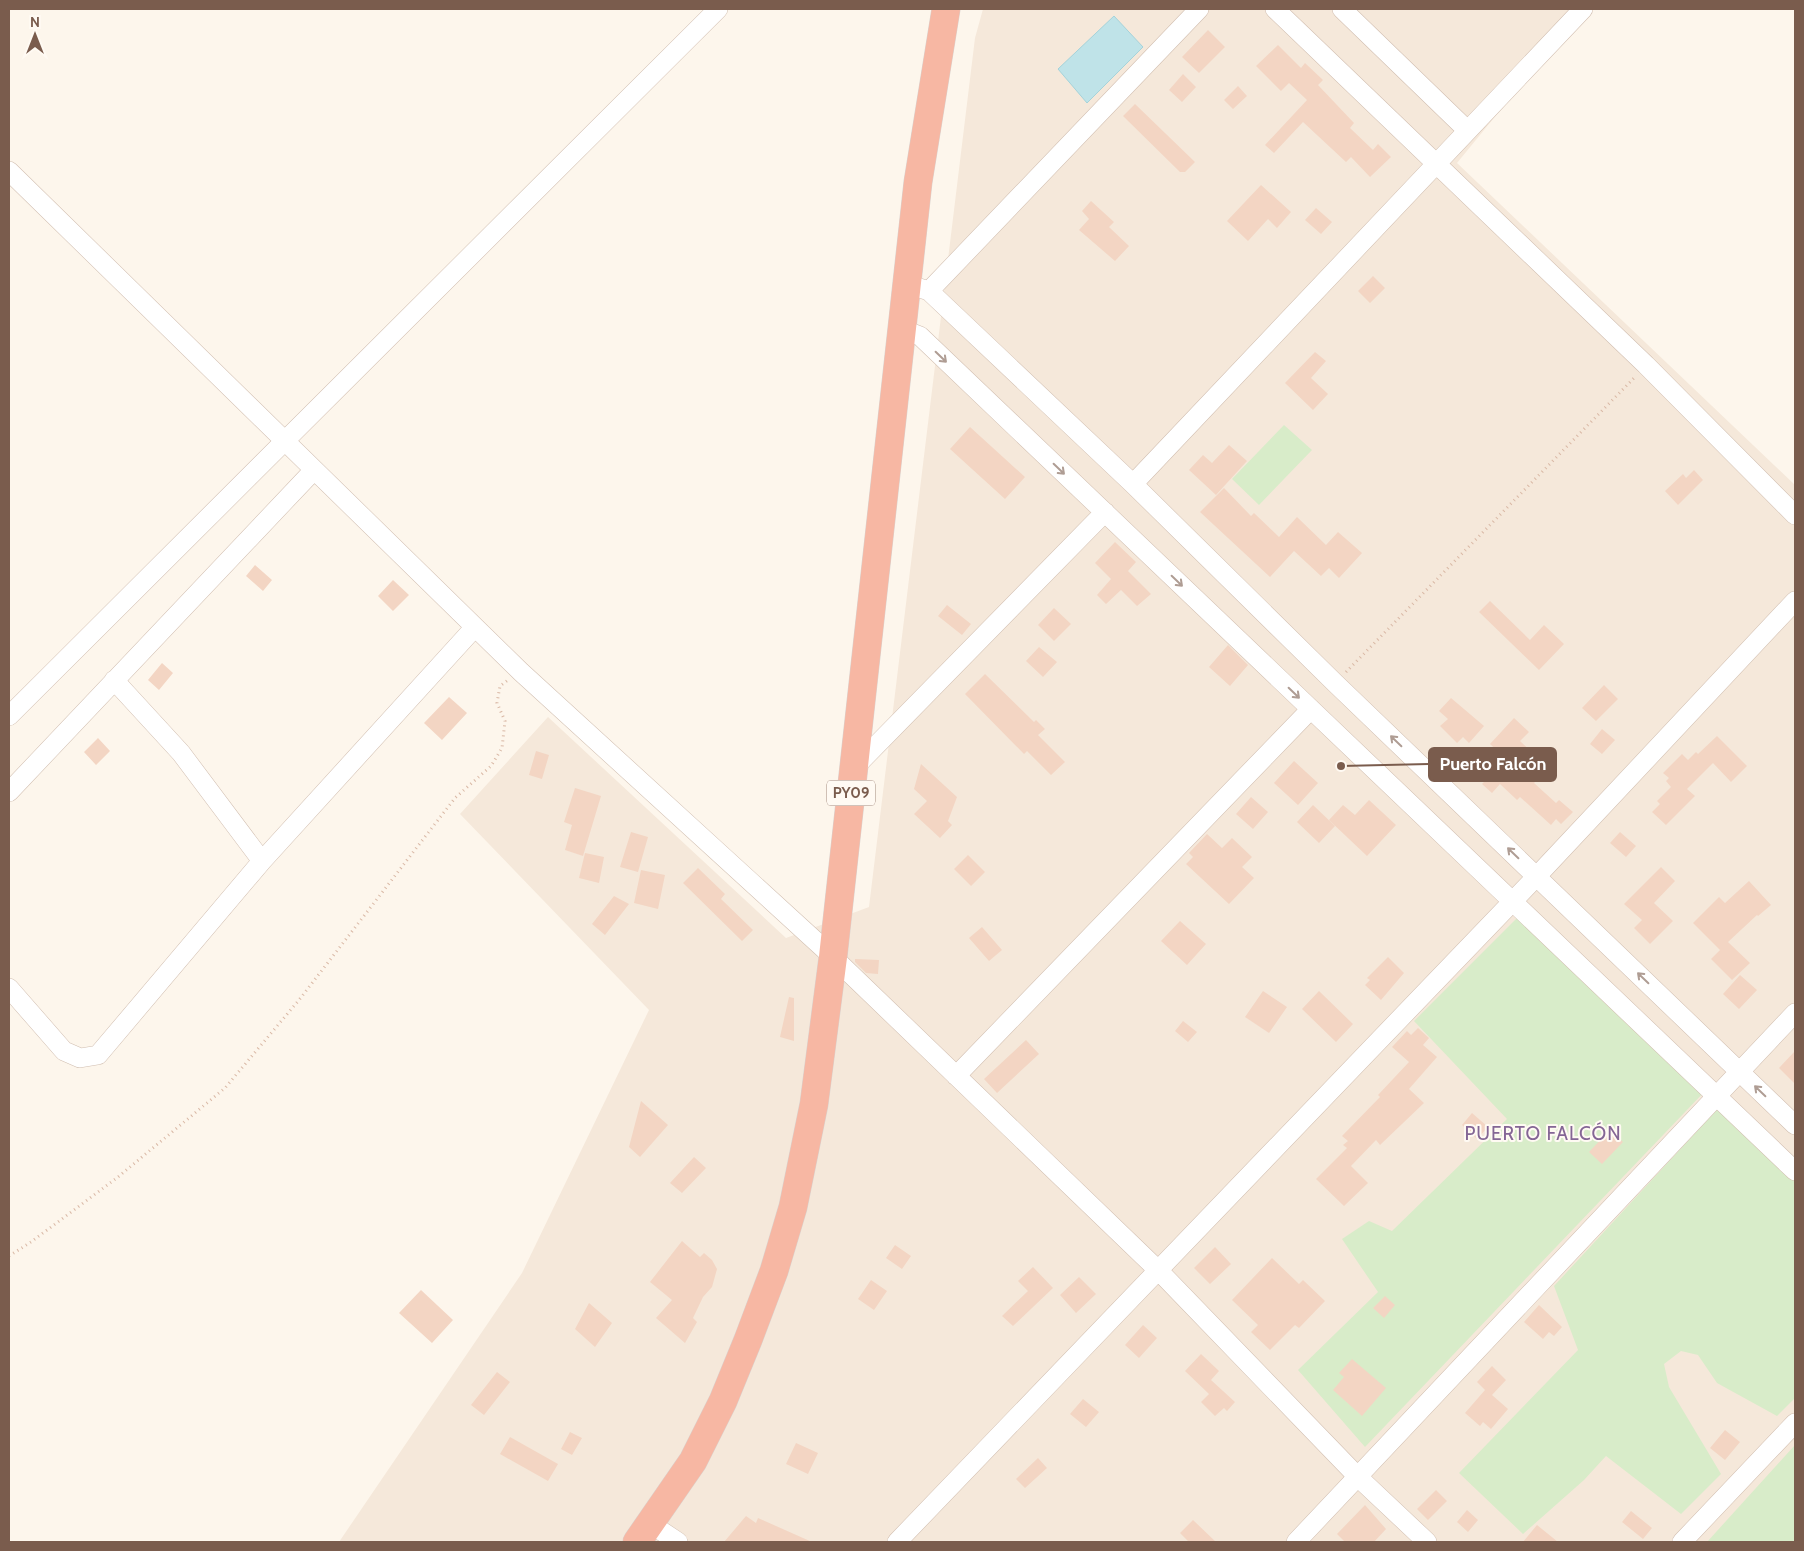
<svg xmlns="http://www.w3.org/2000/svg" width="1804" height="1551" viewBox="0 0 1804 1551" font-family="Cabin,sans-serif">
	<style>
		.residential { fill: #f5e8da }
		.green { fill: #d8ecc9 }
		.water { fill: #bfe3e8; stroke: #a5d3da }
		.building { fill: #f3d5c3 }
		.lines { fill: none; stroke-linecap: round; stroke-linejoin: round }
		.street-casing { stroke: #d1beb0; stroke-width: 20 }
		.highway-casing { stroke: #dad1cd; stroke-width: 29 }
		.path { stroke: #d9b8a5; stroke-width: 3; stroke-dasharray: 1 4; stroke-linecap: butt }
		.street { stroke: #fff; stroke-width: 19 }
		.highway { stroke: #f7b7a3; stroke-width: 28 }
		.oneway { stroke: #af9d94 }
		.labels { text-anchor: middle; dominant-baseline: central; stroke-width: 4; stroke-linejoin: round; paint-order: stroke }
		.shield { fill: #fffaf3; stroke: #a28b7f; stroke-width: 1 }
		.shield-label { font-size: 15px; font-weight: bold; fill: #7a5c4d }
		.quarter-label { font-size: 19px; letter-spacing: 1px; fill: #846695; stroke: #fffaf3 }
		.leader { fill: none; stroke: #7a5c4d; stroke-width: 2 }
		.callout-dot { fill: #7a5c4d; stroke: #fffaf3; stroke-width: 2 }
		.callout { fill: #7a5c4d; stroke: #7a5c4d; stroke-width: 2 }
		.callout-label { font-size: 18px; text-anchor: middle; font-weight: bold; fill: #fff }
	</style>
	<rect width="100%" height="100%" fill="#fdf6ec"/>
	<path class="residential" d="M983,9H1583L1457,163L1795,485V1542H339L522,1273L649,1010L460,814L548,717L786,938L869,907L975,38Z"/>
	<path class="green" d="M1284,425L1312,450L1259,505L1232,479Z
		M1523,912L1707,1089L1365,1447L1298,1370L1378,1292L1342,1239L1369,1221L1392,1231L1507,1119L1414,1021Z
		M1722,1104L1795,1174V1398L1777,1416L1717,1383L1698,1355L1681,1351L1664,1364L1669,1387L1721,1474L1681,1514L1606,1456L1584,1480L1523,1534L1459,1473L1578,1350L1554,1286Z
		M1795,1445V1542H1707Z"/>
	<path class="water" d="M1114,16L1143,47L1087,103L1058,69Z"/>
	<path class="building" d="M1208,30L1225,47L1199,73L1182,57Z
		M1278,45L1301,68L1305,63L1323,80L1318,85L1354,123L1350,128L1373,150L1378,144L1391,157L1370,177L1351,157L1346,162L1303,122L1274,153L1265,145L1307,100L1289,83L1281,91L1256,66Z
		M1183,74L1196,87L1182,102L1169,90Z
		M1238,86L1247,96L1233,109L1224,100Z
		M1135,104L1195,162L1185,172H1180L1123,116Z
		M1261,185L1291,212L1277,228L1268,219L1248,241L1227,221Z
		M1091,201L1114,222L1109,227L1129,246L1115,261L1079,230L1089,219L1082,211Z
		M1316,208L1332,222L1321,234L1305,220Z
		M1373,276L1385,288L1370,303L1358,291Z
		M1315,352L1326,361L1311,378L1328,394L1313,410L1285,383Z
		M970,427L1025,477L1005,499L950,449Z
		M1229,445L1247,461L1216,495L1189,470L1203,455L1212,463Z
		M1694,470L1703,480L1678,505L1665,491L1683,474L1686,478Z
		M1224,488L1251,516L1254,513L1279,537L1297,517L1326,545L1338,532L1362,553L1339,578L1329,568L1321,576L1294,551L1270,577L1200,512Z
		M1115,542L1136,562L1128,571L1151,594L1137,606L1121,590L1106,604L1097,595L1111,579L1095,563Z
		M255,565L272,580L263,591L246,576Z
		M393,580L409,595L393,611L378,596Z
		M1490,601L1530,640L1544,625L1564,644L1539,670L1479,612Z
		M947,605L971,624L962,635L938,616Z
		M1054,608L1071,624L1054,641L1038,625Z
		M1228,645L1248,665L1230,686L1209,667Z
		M1039,647L1057,662L1043,677L1026,661Z
		M162,663L173,673L159,690L148,680Z
		M985,674L1034,722L1036,720L1045,729L1038,735L1065,762L1051,775L1027,751L1024,754L965,694Z
		M1604,685L1618,699L1596,721L1582,708Z
		M449,697L467,713L442,740L424,723Z
		M1451,698L1484,726L1469,743L1463,737L1457,743L1440,726L1448,719L1439,711Z
		M1514,718L1529,732L1520,741L1548,768L1534,783L1556,803L1559,800L1573,812L1561,824L1556,819L1551,825L1520,797L1517,800L1500,784L1492,793L1482,784L1506,759L1490,744Z
		M1602,729L1615,740L1602,754L1590,744Z
		M1717,736L1747,766L1731,782L1713,763L1687,789L1695,796L1666,825L1652,812L1660,804L1657,801L1671,787L1666,781L1669,778L1663,773L1682,754L1688,760L1696,752L1698,754Z
		M98,738L110,751L96,765L84,752Z
		M536,751L549,755L542,779L529,775Z
		M1294,761L1318,783L1298,805L1274,783Z
		M921,764L957,797L948,821L952,825L940,838L914,814L927,801L914,789Z
		M575,788L601,796L583,856L565,850L572,825L564,822Z
		M1251,797L1268,812L1253,829L1236,814Z
		M1369,800L1396,825L1367,856L1329,820L1343,805L1355,815Z
		M1313,805L1335,826L1319,843L1297,822Z
		M631,832L648,837L638,872L620,867Z
		M1620,832L1636,846L1626,857L1610,843Z
		M1207,834L1222,848L1232,838L1252,857L1242,867L1254,878L1229,904L1186,864L1193,857L1189,853Z
		M585,853L604,857L599,883L579,878Z
		M968,855L985,872L971,886L954,869Z
		M1661,867L1675,881L1654,903L1673,921L1650,944L1634,928L1642,920L1624,904Z
		M698,868L725,894L721,899L753,930L742,941L683,883Z
		M641,870L665,875L658,909L634,903Z
		M1749,881L1771,905L1758,916L1757,915L1728,942L1750,963L1732,980L1711,959L1722,948L1720,950L1693,923L1719,897L1725,903Z
		M614,896L629,904L605,935L592,924Z
		M1180,921L1206,944L1187,965L1161,941Z
		M982,927L1002,950L989,961L969,938Z
		M1388,957L1404,973L1381,1000L1365,985L1370,980L1367,978Z
		M855,959L879,960L878,974L866,973L855,962Z
		M1740,975L1757,990L1739,1009L1723,994Z
		M1263,991L1287,1007L1269,1033L1245,1017Z
		M1319,991L1353,1024L1336,1042L1302,1009Z
		M789,997L794,998V1041L780,1037Z
		M1183,1021L1197,1032L1188,1042L1175,1031Z
		M1418,1028L1429,1038L1423,1045L1437,1057L1409,1089L1424,1103L1380,1145L1376,1140L1351,1166L1368,1183L1344,1206L1316,1179L1347,1148L1343,1145L1348,1141L1342,1136L1380,1097L1378,1095L1409,1062L1392,1047L1407,1031L1411,1035Z
		M1026,1040L1039,1054L997,1093L984,1079Z
		M1795,1051V1084L1779,1068Z
		M641,1101L668,1125L640,1157L629,1147Z
		M1472,1113L1488,1127L1477,1139L1462,1125Z
		M1610,1130L1623,1142L1602,1164L1589,1152Z
		M694,1157L706,1168L682,1193L670,1183Z
		M682,1241L700,1257L704,1253L712,1260L717,1269L712,1287L703,1297L693,1318L697,1322L685,1343L656,1318L672,1300L650,1282Z
		M895,1245L911,1256L902,1269L886,1258Z
		M1215,1247L1231,1264L1210,1284L1194,1268Z
		M1272,1258L1299,1284L1303,1280L1325,1301L1299,1328L1295,1325L1270,1350L1251,1332L1258,1325L1232,1300Z
		M1033,1267L1053,1288L1013,1326L1002,1316L1028,1291L1018,1281Z
		M1079,1277L1096,1294L1076,1313L1060,1295Z
		M871,1280L887,1291L874,1310L858,1299Z
		M421,1290L453,1320L432,1343L399,1313Z
		M1385,1296L1395,1305L1384,1318L1373,1308Z
		M589,1303L612,1323L595,1347L575,1329Z
		M1539,1305L1562,1327L1554,1336L1549,1332L1543,1339L1524,1322Z
		M1143,1325L1157,1338L1139,1358L1125,1345Z
		M1201,1354L1219,1371L1211,1380L1235,1402L1227,1411L1224,1408L1215,1416L1201,1402L1209,1394L1185,1371Z
		M1352,1359L1386,1388L1362,1416L1333,1390L1344,1377L1339,1373Z
		M1492,1366L1506,1380L1492,1395L1508,1409L1491,1429L1483,1422L1480,1426L1465,1413L1485,1390L1477,1382Z
		M497,1372L510,1382L484,1415L471,1405Z
		M1083,1399L1099,1412L1086,1427L1070,1414Z
		M1725,1430L1740,1442L1725,1460L1710,1448Z
		M570,1432L582,1438L572,1455L561,1449Z
		M510,1437L558,1464L548,1481L500,1454Z
		M796,1443L818,1453L808,1474L786,1464Z
		M1038,1458L1047,1468L1025,1488L1016,1479Z
		M1436,1490L1447,1501L1428,1520L1417,1509Z
		M1365,1505L1386,1529L1374,1542H1345L1337,1534Z
		M1467,1510L1478,1520L1468,1532L1457,1522Z
		M1631,1511L1652,1528L1643,1539L1622,1522Z
		M746,1516L756,1523L758,1518L812,1542H724Z
		M1193,1520L1216,1542H1189L1180,1533Z
		M1537,1525L1558,1542H1523Z"/>
	<g class="lines">
		<defs>
			<path id="street" d="M1275,9L1646,365L1795,515
				M1342,9L1467,130
				M9,171L521,672L833,957L1159,1271L1359,1478L1427,1542
				M907,284L929,291L1133,484L1335,683L1795,1125
				M929,291L1199,9
				M902,329L920,336L1795,1171
				M1133,484L1583,9
				M114,680L181,753L262,861
				M9,716L718,9
				M853,769L1105,512
				M9,792L314,470
				M9,988L64,1051L80,1058L98,1055L262,861L475,627
				M956,1076L1311,709
				M651,1524L678,1542
				M897,1542L1537,876L1795,601
				M1296,1542L1795,1013
				M1682,1542L1795,1423"/>
			<path id="highway" d="M637,1542L693,1461L723,1401L748,1340L774,1271L793,1207L814,1104L833,957L918,182L946,9"/>
		</defs>
		<use href="#street" class="street-casing"/>
		<use href="#highway" class="highway-casing"/>
		<path class="path" d="M1346,672L1636,376
			M9,1256L31,1242L118,1177L225,1088L299,1000L455,798L491,766L502,748L505,721L497,703L500,686L508,680"/>
		<use href="#street" class="street"/>
		<use href="#highway" class="highway"/>
	</g>
	<defs><path id="oneway-shaft" d="M-6 0H5M1.5-3L5.5 0L1.5 3" fill="none" stroke-width="1.6" stroke-linecap="round" stroke-linejoin="round" transform="scale(1.25)"/></defs>
	<g class="oneway">
		<use href="#oneway-shaft" transform="translate(941 357) rotate(44)"/>
		<use href="#oneway-shaft" transform="translate(1059 469) rotate(44)"/>
		<use href="#oneway-shaft" transform="translate(1177 581) rotate(44)"/>
		<use href="#oneway-shaft" transform="translate(1294 693) rotate(44)"/>
		<use href="#oneway-shaft" transform="translate(1396 741) rotate(-136)"/>
		<use href="#oneway-shaft" transform="translate(1513 853) rotate(-136)"/>
		<use href="#oneway-shaft" transform="translate(1643 978) rotate(-136)"/>
		<use href="#oneway-shaft" transform="translate(1760 1091) rotate(-136)"/>
	</g>
	<g class="labels">
		<rect class="shield" x="827" y="780.5" width="48" height="25" rx="4"/>
		<g class="shield-label">
			<text x="851" y="793">PY09</text>
		</g>
		<g class="quarter-label">
			<text x="1543" y="1133">PUERTO FALCÓN</text>
		</g>
	</g>
	<path class="leader" d="M1341 766L1429 764"/>
	<circle class="callout-dot" cx="1341" cy="766" r="5"/>
	<rect class="callout" x="1429" y="748" width="127" height="33" rx="5"/>
	<g class="callout-label">
		<text x="1493" y="770">Puerto Falcón</text>
	</g>
	<rect width="1804" height="1551" fill="none" stroke="#7a5c4d" stroke-width="20"/>
	<g transform="translate(35 35)" stroke="#fffaf3" stroke-width="4" paint-order="stroke">
	<path d="M0-4L9 19L0 12L-9 19Z" fill="#7a5c4d"/>
	<text y="-8" font-size="14" font-weight="bold" text-anchor="middle" fill="#7a5c4d">N</text>
	</g>
</svg>
